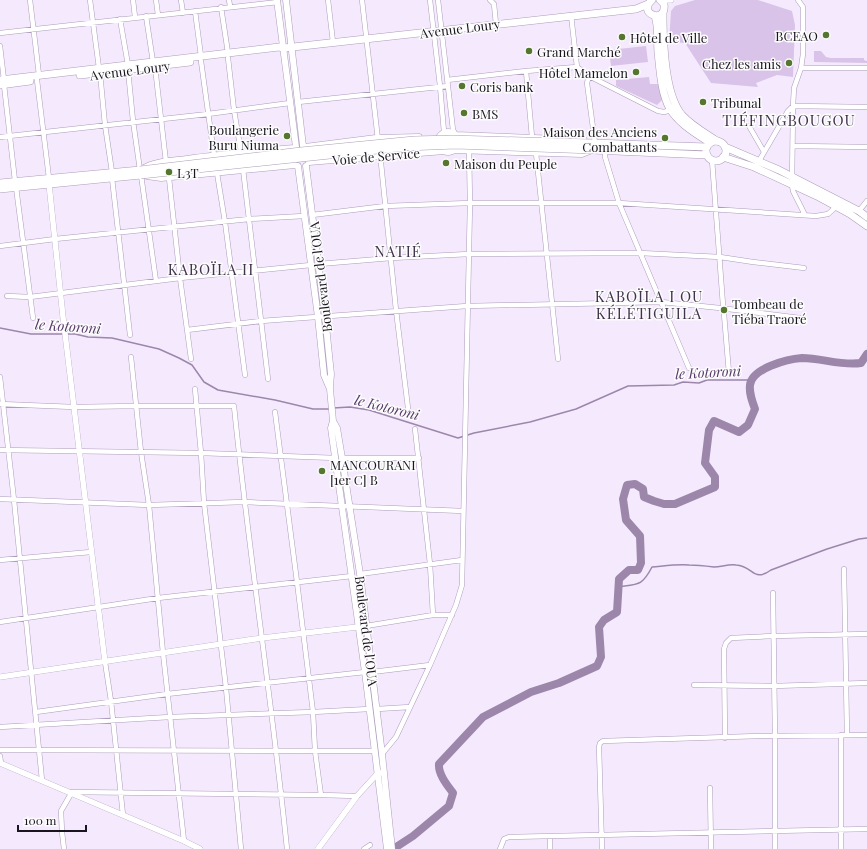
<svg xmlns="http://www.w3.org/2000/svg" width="867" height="849" viewBox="0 0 867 849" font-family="'Playfair Display',serif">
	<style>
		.green { fill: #d9c3e9 }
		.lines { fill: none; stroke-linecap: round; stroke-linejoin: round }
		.stream { stroke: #9c87ab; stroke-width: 1.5 }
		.river { stroke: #9c87ab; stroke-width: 8 }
		.minor-casing { stroke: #ad9cba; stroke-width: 5.5 }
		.tertiary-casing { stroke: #ad9cba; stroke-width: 6 }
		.secondary-casing { stroke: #ad9cba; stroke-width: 7 }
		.primary-casing { stroke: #ad9cba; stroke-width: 8 }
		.trunk-casing { stroke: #ad9cba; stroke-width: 8 }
		.minor { stroke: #fff; stroke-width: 4.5 }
		.tertiary { stroke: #fff; stroke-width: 5.5 }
		.secondary { stroke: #fff; stroke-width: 6 }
		.primary { stroke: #fff; stroke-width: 7 }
		.trunk { stroke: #fff; stroke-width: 7 }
		.trunk-bridge-casing { stroke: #ad9cba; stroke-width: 8; stroke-linecap: butt }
		.trunk-bridge { stroke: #fff; stroke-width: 7 }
		.poi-dot { fill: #54762e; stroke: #fcfcfc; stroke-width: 1.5 }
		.labels { text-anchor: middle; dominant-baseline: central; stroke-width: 3; stroke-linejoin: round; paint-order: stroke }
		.street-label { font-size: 13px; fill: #1a141f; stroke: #fcfcfc }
		.poi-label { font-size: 13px; fill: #1a141f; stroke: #fcfcfc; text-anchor: start }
		.water-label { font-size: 14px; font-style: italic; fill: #573a6b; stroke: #fcfcfc }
		.quarter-label { font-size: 15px; letter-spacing: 1px; fill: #41334c; stroke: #fcfcfc }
	</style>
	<rect width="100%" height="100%" fill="#f5eafd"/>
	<path class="green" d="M695,0H758L792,11L795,25L793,77L777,75L756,83L758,87L711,83L685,43L669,42L671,11L675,6Z
		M646,46L648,62L611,66L609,50Z
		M814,51H821L826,57L831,58H864V60L867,61V63L814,62Z
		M649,77L650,84H661L663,99L657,105L616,86V80Z"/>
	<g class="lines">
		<path class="stream" d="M0,328L31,334H63
			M67,334H75L88,337L112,338L159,349L179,358L192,365L204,382L218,390L275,400L313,409H329
			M333,408L350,407L369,410L458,438L474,433L530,422L576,409L628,386L674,385L683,382L699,383L707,380H752
			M618,587C639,584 642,586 652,567C664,566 677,564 689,565C697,565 706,566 714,567C721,567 728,564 736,565C754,566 753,583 771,570L827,549L859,539L867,538"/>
		<path class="river" d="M393,849L413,836L449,806L453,793C447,785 438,774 439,764L483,717L531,692L559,683L597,666L601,657L599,627L604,620L617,612L619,579L629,570H638L641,563L640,536L626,520L623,499L627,485L635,484L643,489L644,497L654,501L664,504H675L715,487V477L705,463L709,430L714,421L739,432L748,425L755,409C752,401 749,393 750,385C752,368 788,359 802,358C822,358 841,366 861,363L867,354"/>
		<defs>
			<path id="minor" d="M30,0L39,75
				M90,0L99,68
				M133,0L135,17
				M156,0L158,15
				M181,0L183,13
				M229,0L230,6
				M328,0L333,42
				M362,0L378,140
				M430,0L440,86L444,132
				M438,0L453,130L456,135
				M490,0L494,4L496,24
				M798,0L803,7V54L801,68L794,88L793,106L792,185L793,191L805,215
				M221,7L228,53
				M195,11L201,56
				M571,15L577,67
				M146,16L153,62
				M120,19L128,65
				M0,33L278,2
				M0,46L4,80
				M228,58L234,110L241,152
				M201,61L214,155
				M155,67L166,162
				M801,68H867
				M128,70L133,121L140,170
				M526,71L532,137
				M100,73L105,125L112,172
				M589,76L587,83L595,143
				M37,80L49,178
				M447,80L526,71L577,67L589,76L658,111L664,112L671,110
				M4,85L15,181
				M298,102L448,86
				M749,126L764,152
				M0,137L208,114L290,103
				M793,146L867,147
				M605,150V157L619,203L689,368
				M380,153L396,310L408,408
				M536,153L558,359
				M712,160L723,305
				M759,161L788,111L793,106L867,107
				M243,169L268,379
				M217,173L225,222L245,375
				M141,175L156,281
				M112,178L130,335
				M169,178L180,278L191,359
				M16,187L33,318
				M859,211L867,201
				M312,215L385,206L470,203H619L816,216L828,214L837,206
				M0,246L55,239L249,219L304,216
				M319,264L391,258L469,254L640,253L720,257L753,262L804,268
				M7,296L30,297L180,278L311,265
				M728,309L800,318
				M724,314L729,373
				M187,330L261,321L467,306L661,302L720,308
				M131,357L141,452L149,505L163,653L184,841
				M0,377L14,500L42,780
				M195,389L201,453L204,503L226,688L241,849
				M0,404L74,407L136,406H234C249,554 272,701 287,849
				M275,412L297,582L313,712L315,751L321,795
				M415,429L430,564L433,615
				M0,450L201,453L336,458
				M342,458H419
				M0,499L149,505L244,502L463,511
				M0,560L91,552
				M844,569L847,735
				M360,574L462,560
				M773,593L775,736V849
				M0,622L158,598L352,576
				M366,626L433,615H452
				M105,662L111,701L123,815
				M372,672L430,665
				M694,685L774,686L867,683
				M377,709L410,707
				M36,712L167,694L365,672
				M0,727L170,717L313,712L369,709
				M725,738L724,649L726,643L731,638L773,636L867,634
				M0,750L375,751
				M382,754L396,737L430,665L456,605L462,585L470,203L469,150
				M0,756L1,763
				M710,788L711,849
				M550,837V849
				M64,849L62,832L61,811L72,792L321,795L357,796
				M364,849L370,845
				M500,849L504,839L509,837L867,829
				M602,849L599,747L600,743L603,741L759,736L867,735
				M841,849V735"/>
			<path id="tertiary" d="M661,0H671
				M49,184L63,317L105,662
				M0,677L262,638L366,626
				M0,763L184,841L200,849
				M318,849L357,796L378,773H381"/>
			<path id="secondary" d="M277,0L296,147
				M286,0L303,146
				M438 142a10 10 0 1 1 20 0a10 10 0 1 1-20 0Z
				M456,135L584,140
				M305,147L376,138L419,137
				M454,150L582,154L592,150
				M309,162L444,151
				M298,166L318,317L324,375L330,389L333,421L331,428L365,672L387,849
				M306,166L325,316L331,374L330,387
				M142,169C155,161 172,161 187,159C222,154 258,151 294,148
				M147,176L161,178L295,165
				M333,421L337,428L342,458L360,574L382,754L392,849"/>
			<path id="primary" d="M652,0C636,14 667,25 664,4L660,0
				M663,13C663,40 664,94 682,115C692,126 705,133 717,141
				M655,16C659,27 657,40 658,52C660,70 661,93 670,109C679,124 697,134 710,143
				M80,75L190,62
				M0,80L279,47L284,48L636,9L648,4
				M0,85L30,81"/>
			<path id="trunk" d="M706 151a10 10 0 1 1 20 0a10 10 0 1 1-20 0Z
				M592,143L707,147
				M725,147L779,170L859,211L867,217
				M593,150L707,155
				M723,157L754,167L817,196L850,214L867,226
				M0,183L140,170
				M0,189L141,175"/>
		</defs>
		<use href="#minor" class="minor-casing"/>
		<use href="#tertiary" class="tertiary-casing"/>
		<use href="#secondary" class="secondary-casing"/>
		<use href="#primary" class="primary-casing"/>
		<use href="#trunk" class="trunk-casing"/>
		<use href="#minor" class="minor"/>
		<use href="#tertiary" class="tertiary"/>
		<use href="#secondary" class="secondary"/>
		<use href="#primary" class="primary"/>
		<use href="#trunk" class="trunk"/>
		<defs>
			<path id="trunk-bridge" d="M140,170L301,151L414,140L452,139L592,143
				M141,175L406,147L456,145L593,150"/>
		</defs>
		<use href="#trunk-bridge" class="trunk-bridge-casing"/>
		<use href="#trunk-bridge" class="trunk-bridge"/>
	</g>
	<g class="poi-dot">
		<circle cx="826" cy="35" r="4"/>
		<circle cx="622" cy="37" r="4"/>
		<circle cx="529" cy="51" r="4"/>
		<circle cx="789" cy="63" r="4"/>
		<circle cx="636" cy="72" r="4"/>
		<circle cx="462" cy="86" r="4"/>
		<circle cx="703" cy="102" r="4"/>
		<circle cx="464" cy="113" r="4"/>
		<circle cx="287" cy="136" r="4"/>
		<circle cx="665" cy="138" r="4"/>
		<circle cx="446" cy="163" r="4"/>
		<circle cx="169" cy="172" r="4"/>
		<circle cx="724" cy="310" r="4"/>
		<circle cx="322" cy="471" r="4"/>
	</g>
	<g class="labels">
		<g class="street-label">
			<text transform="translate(460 28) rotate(-7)">Avenue Loury</text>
			<text transform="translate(130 70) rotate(-7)">Avenue Loury</text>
			<text transform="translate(376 156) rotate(-5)">Voie de Service</text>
			<text transform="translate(320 277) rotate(-97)">Boulevard de l'OUA</text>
			<text transform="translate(367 631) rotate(83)">Boulevard de l'OUA</text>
		</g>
		<g class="poi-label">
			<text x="818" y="35" text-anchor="end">BCEAO</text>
			<text x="630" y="37">Hôtel de Ville</text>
			<text x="537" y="51">Grand Marché</text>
			<text x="781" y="63" text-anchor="end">Chez les amis</text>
			<text x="628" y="72" text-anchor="end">Hôtel Mamelon</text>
			<text x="470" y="86">Coris bank</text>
			<text x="711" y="102">Tribunal</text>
			<text x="472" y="113">BMS</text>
			<text x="279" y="129" text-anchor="end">Boulangerie<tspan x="279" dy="15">Buru Niuma</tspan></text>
			<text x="657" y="131" text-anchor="end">Maison des Anciens<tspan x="657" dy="15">Combattants</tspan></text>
			<text x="454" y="163">Maison du Peuple</text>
			<text x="177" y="172">L3T</text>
			<text x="732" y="303">Tombeau de<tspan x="732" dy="15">Tiéba Traoré</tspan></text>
			<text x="330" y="464">MANCOURANI<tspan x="330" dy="15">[1er C] B</tspan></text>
		</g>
		<g class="water-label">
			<text transform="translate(68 326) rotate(4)">le Kotoroni</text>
			<text transform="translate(708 372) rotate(-3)">le Kotoroni</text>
			<text transform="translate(387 407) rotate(14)">le Kotoroni</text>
		</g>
		<g class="quarter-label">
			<text x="789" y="120">TIÉFINGBOUGOU</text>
			<text x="398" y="251">NATIÉ</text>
			<text x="211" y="269">KABOÏLA II</text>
			<text x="649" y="296">KABOÏLA I OU<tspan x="649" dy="17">KÉLÉTIGUILA</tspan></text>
		</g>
	</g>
	<path d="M18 825v6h68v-6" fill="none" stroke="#1a141f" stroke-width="2"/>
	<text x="24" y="825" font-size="12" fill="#1a141f" stroke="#fcfcfc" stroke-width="3" paint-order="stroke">100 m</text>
</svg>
